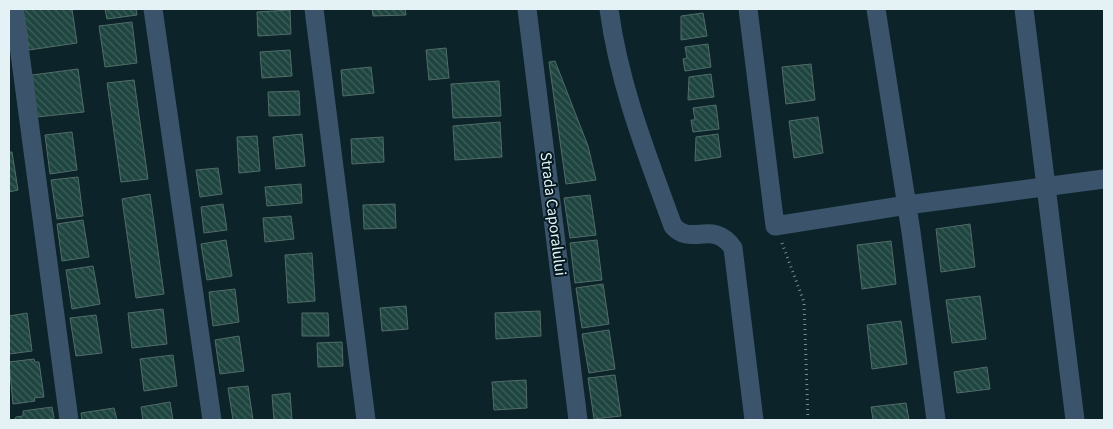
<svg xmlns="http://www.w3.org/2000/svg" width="1113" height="429" viewBox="0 0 1113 429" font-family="'Source Sans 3',sans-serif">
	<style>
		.building { fill: url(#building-back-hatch); stroke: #526c68 }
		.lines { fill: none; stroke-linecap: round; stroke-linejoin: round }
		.path { stroke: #778a8f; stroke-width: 3; stroke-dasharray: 1 4; stroke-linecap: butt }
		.minor { stroke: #3b546b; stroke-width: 19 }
		.labels { text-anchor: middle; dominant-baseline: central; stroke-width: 4; stroke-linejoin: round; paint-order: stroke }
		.street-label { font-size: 16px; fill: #e4f2f6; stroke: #03191f }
	</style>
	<defs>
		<pattern id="building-back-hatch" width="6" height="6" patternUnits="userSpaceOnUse" patternTransform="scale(1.25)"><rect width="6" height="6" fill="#1f4540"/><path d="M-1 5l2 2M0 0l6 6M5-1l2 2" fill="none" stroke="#3f605c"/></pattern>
	</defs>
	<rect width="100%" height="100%" fill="#0b2329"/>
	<path class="building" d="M23,9H72L77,43L29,50Z
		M105,9H136L137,15L107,19Z
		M372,9H405L406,15L373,16Z
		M290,10L291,34L258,36L257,12Z
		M703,13L707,36L681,40V16Z
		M132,22L137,63L105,67L99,26Z
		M708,44L711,67L685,71L683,59L687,58L685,47Z
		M446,48L449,78L429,80L426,50Z
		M290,50L292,76L262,78L260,52Z
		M555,61L588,146L596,180L566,184L549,62Z
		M811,64L815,100L786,104L782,67Z
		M371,67L374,93L343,96L341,70Z
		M78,69L84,112L37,117L32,75Z
		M711,74L714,97L688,100L689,77Z
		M134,80L148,179L121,182L107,83Z
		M499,81L501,116L453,118L451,84Z
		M299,91L300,115L269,116L268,92Z
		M716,105L719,129L693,132L691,120H695L693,108Z
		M818,117L823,153L794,158L789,121Z
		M500,122L502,157L455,160L453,126Z
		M72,132L77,170L50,174L45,135Z
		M302,134L305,166L276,169L273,137Z
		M718,134L721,157L695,161L696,137Z
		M257,136L260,171L239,173L237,137Z
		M383,137L384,162L352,164L351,139Z
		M9,152H12L18,190L9,192Z
		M218,168L222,194L200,197L196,170Z
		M78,177L83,216L57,219L51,180Z
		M301,184L302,203L267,206L265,187Z
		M150,194L164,294L136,298L122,199Z
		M590,195L596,235L570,238L564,198Z
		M223,204L227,230L204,233L201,207Z
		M395,204L396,228L364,229L363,205Z
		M291,216L294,239L265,242L263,218Z
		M83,220L89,257L62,261L57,224Z
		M970,224L975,267L941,272L936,229Z
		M226,240L232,276L207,280L201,244Z
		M597,240L602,280L575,283L570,243Z
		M891,241L896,284L862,289L857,245Z
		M312,253L315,301L288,303L285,255Z
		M93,266L100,304L72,309L66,270Z
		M603,284L609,324L582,328L576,288Z
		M235,289L239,322L213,326L209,292Z
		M980,296L986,339L952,343L946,300Z
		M406,306L408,329L382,331L380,308Z
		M163,309L167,344L132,348L128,313Z
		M540,311L541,336L496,339L495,313Z
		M27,313L32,351L9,354V316Z
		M302,313H328L329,336H302Z
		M96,315L102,353L76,356L70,318Z
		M901,321L907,364L872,369L867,325Z
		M609,330L615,369L589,373L582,334Z
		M239,336L244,371L220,374L215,340Z
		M342,342L343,366L318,367L317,343Z
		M173,355L177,386L144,391L140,359Z
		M34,359L35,362H39L44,397L34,398L35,401L13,404L9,362Z
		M987,367L990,389L957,393L954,372Z
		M615,375L621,416L594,419L588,378Z
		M526,380L527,408L494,410L492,382Z
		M248,386L253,420H233L228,388Z
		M290,393L292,420H274L272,395Z
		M170,402L173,420H143L141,407Z
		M906,403L909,420H873L871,407Z
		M52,407L54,418L47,420H14L16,417L23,416V411Z
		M114,408L117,420H82L81,413Z"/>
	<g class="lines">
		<path class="path" d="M782,243L804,302L808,420"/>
		<path class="minor" d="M14,9L69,420
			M153,9L212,420
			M314,9L366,420
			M527,9L578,420
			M609,9C619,85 647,155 673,226C691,247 713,219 733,248L754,420
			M748,9L775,226L907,205L1104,179
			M876,9L911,232L936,420
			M1024,9L1075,420"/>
	</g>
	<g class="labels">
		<g class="street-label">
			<text transform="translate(553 214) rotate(83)">Strada Caporalului</text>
		</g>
	</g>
	<rect width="1113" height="429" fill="none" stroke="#e4f2f6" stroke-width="20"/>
</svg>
